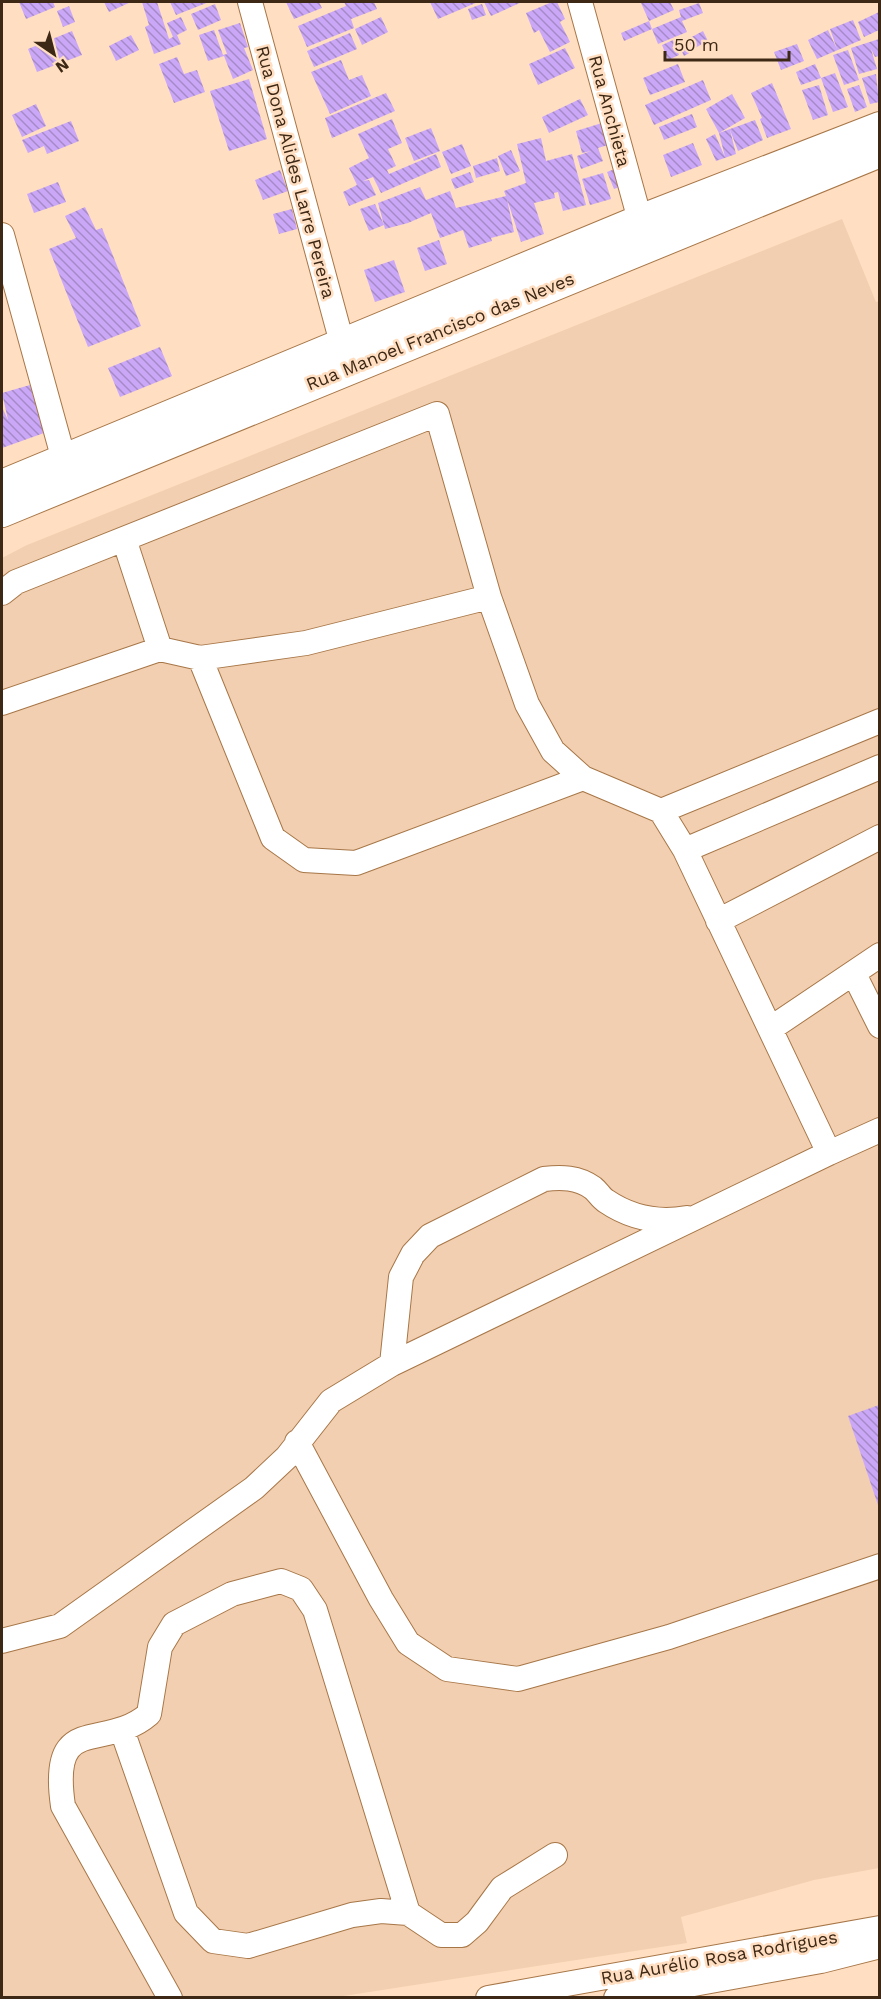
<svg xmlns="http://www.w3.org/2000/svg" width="881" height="1999" viewBox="0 0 881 1999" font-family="'Work Sans',sans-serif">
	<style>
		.built { fill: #f2cfb0 }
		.building { fill: url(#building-back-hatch) }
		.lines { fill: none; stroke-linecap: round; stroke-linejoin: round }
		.minor-casing { stroke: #a77647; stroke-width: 26 }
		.major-casing { stroke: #a77647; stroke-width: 32 }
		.minor { stroke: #fff; stroke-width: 24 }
		.major { stroke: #fff; stroke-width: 30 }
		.labels { text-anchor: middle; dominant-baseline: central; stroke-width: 5; stroke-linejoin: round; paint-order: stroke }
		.street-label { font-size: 18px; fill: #3d2815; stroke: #ffdec1 }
	</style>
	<defs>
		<pattern id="building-back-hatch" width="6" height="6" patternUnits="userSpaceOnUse" patternTransform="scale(1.5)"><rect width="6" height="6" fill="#cba8f7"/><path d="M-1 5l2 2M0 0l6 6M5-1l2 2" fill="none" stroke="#a689c7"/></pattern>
	</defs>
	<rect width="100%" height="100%" fill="#ffdec1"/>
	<path class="built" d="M842,219L876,302L880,301L879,1868L814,1880L681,1917L687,1943L337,1997L2,1998V558L27,545Z"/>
	<path class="building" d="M19,2H53L55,7L26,19Z
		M104,2H131L109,12Z
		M142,2H157L169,39L173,37L167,23L181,17L187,30L177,35L181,44L154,54L145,27L149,25Z
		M170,2H209L176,15Z
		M286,2H319L322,8L294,19Z
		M344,2H374L377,9L351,19L354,28L307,47L298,26L346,6Z
		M430,2H478L438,19Z
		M484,2H522L491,16Z
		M552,2H557L565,19L560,22L570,42L550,52L539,30L534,33L526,13Z
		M644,2H670L674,10L649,21L641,3Z
		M699,3L703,13L682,21L687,32L658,44L652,29L681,17L679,10Z
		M215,4L221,20L198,30L191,14Z
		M482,4L486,15L472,20L468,9Z
		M69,6L75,22L63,27L57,11Z
		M879,12V30L864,37L858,22Z
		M381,17L388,32L362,45L355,29Z
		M853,20L861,40L817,59L808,40L828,30L837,49L830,29Z
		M649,21L652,29L624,41L621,33Z
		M240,23L248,47L244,48L253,70L233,79L224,56L208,61L199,35L214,30L223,55L227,54L218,30Z
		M72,31L82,55L37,72L28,49Z
		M703,31L708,41L693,49L688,39Z
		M350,33L357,49L314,67L307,51Z
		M131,35L139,50L116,61L109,46Z
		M684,38L691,52L684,56L677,42Z
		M879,39V56L875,57L871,49L877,69L859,74L851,48Z
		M673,40L679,55L668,60L662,45Z
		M797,44L804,61L781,70L774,52Z
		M565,48L575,68L538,85L529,64Z
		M848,50L859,80L844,85L833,55Z
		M177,57L184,74L197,70L205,92L174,103L159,64Z
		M341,60L349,80L362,75L371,96L330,114L311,72Z
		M678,64L685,82L650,95L643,78Z
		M815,64L821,78L801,85L796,72Z
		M835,73L848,107L833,112L821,78Z
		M876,74L879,102L870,104L862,78Z
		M249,79L267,139L229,151L210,91Z
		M703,80L711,100L654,125L645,105Z
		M772,83L791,129L767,138L760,119L762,118L751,93Z
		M819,85L828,115L813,120L802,90Z
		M859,85L867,107L855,112L847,89Z
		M386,93L395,111L332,138L325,118Z
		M732,94L745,118L719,133L755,120L763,140L738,151L730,130L736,154L716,161L706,139L715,134L725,157L719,133L706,109Z
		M580,99L588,115L549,133L542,117Z
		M36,104L46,126L22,137L12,115Z
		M692,114L697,127L664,140L659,127Z
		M392,119L402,143L388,149L396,166L387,170L389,174L436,154L441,167L381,193L373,177L363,181L369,180L376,195L349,206L343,192L357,185L349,168L369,158L358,134Z
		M71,121L79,141L47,154L44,146L28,153L22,140Z
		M602,123L608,145L598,148L603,161L581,169L577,156L591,151L582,153L576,131Z
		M431,128L440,151L414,161L405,138Z
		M541,138L546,161L572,154L586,205L563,211L558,192L554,193L555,198L534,203L544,234L521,242L507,199L514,232L491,238L492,241L469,248L463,230L440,238L431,213L408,223L385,229L384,225L369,231L360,209L375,204L384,225L378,203L420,187L426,200L450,191L456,208L506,196L504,191L526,183L517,144Z
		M693,143L702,165L671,177L663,155Z
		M462,144L471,166L451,174L442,152Z
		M511,150L520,171L506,176L498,156Z
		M497,158L500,171L476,178L473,166Z
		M617,168L625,185L614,189L607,172Z
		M280,170L288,191L263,200L255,180Z
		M470,172L474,182L455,189L451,179Z
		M603,173L611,199L590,205L582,179Z
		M58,182L66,202L34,213L27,194Z
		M85,207L96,230L102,228L141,326L88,347L49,249L76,238L65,216Z
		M292,209L297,229L279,234L273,214Z
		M439,240L447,264L425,271L417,248Z
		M394,260L405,292L375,302L364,270Z
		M160,347L172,376L120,397L108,368Z
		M30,385L44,433L2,448V407L8,420L2,393Z
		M879,1405V1508L848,1416Z"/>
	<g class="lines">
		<defs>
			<path id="minor" d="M250,2L342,343
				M580,2L640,220
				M2,235L64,460
				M124,539L160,649
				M2,593L16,582L437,414L489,597L527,704L553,751L583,778L661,811L685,850L829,1153L392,1364L331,1401L287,1457L254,1488L60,1626L2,1641
				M200,658L273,838L304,860L356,863L583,778
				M2,703L160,649L200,658L306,643L489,597
				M661,811L880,721
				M685,850L880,767
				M718,921L880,837
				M854,974L880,1026
				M770,1029L880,955
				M829,1153L880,1130
				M392,1364L401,1277L413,1254L430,1236L544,1179C561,1177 578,1177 593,1188C598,1192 601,1198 606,1201C631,1218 659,1223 687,1218
				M297,1442L381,1599L408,1643L447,1669L518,1679L669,1637L880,1566
				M122,1730L186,1913L213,1941L248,1946L352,1915L381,1911L408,1913
				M170,1998L63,1806C49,1710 104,1753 149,1714L160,1647L174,1624L232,1594L281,1581L301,1589L315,1610L408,1913L441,1935H462L477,1922L502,1888L555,1855
				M488,1998L880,1928
				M616,1998L821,1961L880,1946"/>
			<path id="major" d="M2,485L640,220L880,127
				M2,512L880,152"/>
		</defs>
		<use href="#minor" class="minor-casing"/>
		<use href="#major" class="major-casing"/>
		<use href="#minor" class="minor"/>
		<use href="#major" class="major"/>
	</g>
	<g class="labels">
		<g class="street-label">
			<text transform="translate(610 111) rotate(75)">Rua Anchieta</text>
			<text transform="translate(296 172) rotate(75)">Rua Dona Alides Larre Pereira</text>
			<text transform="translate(440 331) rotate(-22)">Rua Manoel Francisco das Neves</text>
			<text transform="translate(719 1957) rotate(-10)">Rua Aurélio Rosa Rodrigues</text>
		</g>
	</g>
	<rect width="881" height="1999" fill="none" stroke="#3d2815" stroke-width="6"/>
	<g transform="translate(54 54) rotate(145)" stroke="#ffdec1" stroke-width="4.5" paint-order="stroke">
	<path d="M0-4.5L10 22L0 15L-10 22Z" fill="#3d2815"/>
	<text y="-9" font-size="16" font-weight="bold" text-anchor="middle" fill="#3d2815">N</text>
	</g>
	<path d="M665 51v9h124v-9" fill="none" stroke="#3d2815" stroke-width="3"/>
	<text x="674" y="51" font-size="18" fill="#3d2815" stroke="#ffdec1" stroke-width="4.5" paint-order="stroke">50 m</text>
</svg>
